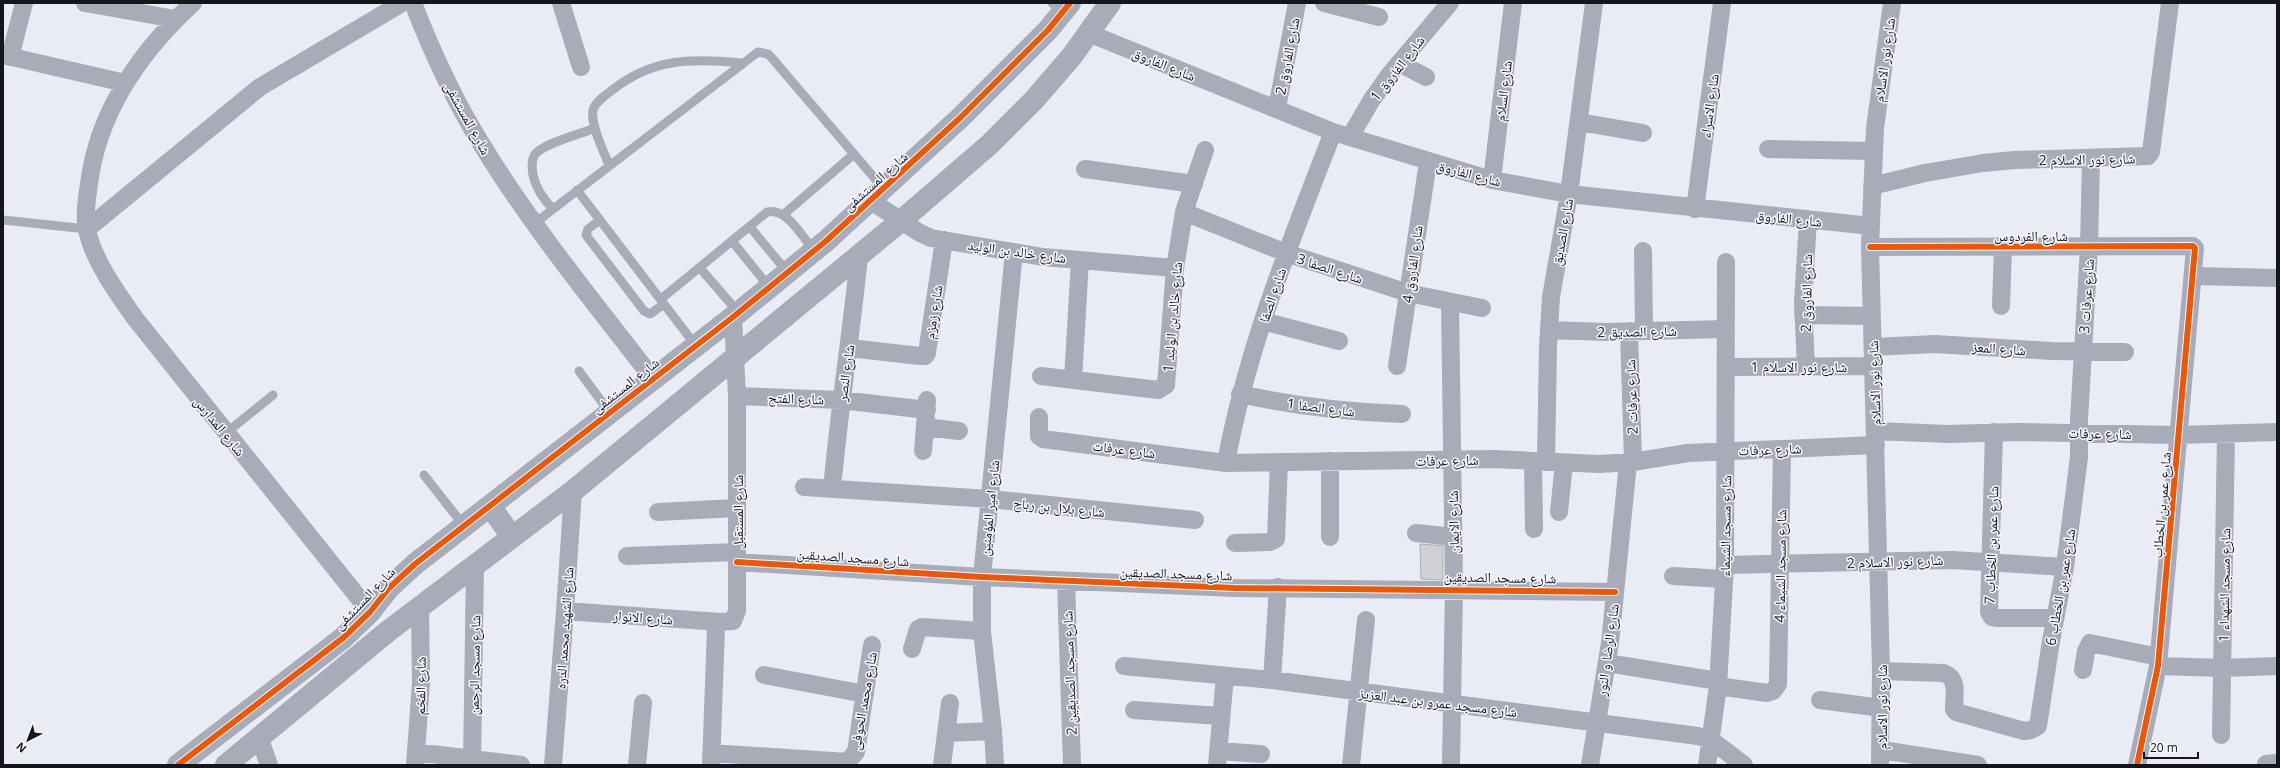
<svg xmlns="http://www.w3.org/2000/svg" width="2280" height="768" viewBox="0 0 2280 768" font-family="'Open Sans','Noto Naskh Arabic',sans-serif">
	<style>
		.building { fill: #cfd1d7; stroke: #aaadb3 }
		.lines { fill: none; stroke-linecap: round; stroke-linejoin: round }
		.service { stroke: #a8abb8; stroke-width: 9 }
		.minor { stroke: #a8abb8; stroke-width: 18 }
		.tertiary { stroke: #a8abb8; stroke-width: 22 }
		.cycleway-casing { stroke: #f5f7fd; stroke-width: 8 }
		.cycleway { stroke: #e8590c; stroke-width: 6 }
		.labels { text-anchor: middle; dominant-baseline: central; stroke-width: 3; stroke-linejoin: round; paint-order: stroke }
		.street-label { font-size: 14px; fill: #14161b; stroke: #f5f7fd }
	</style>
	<rect width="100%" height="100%" fill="#e9ecf4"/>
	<path class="building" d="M1420,544L1443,546V580L1421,579Z"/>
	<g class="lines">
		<path class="service" d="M1052,3L1063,12
			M609,165C604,152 590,124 593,110C595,102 605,96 611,91C652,58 691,58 741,63
			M577,190L696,346
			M553,209C543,199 536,189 533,175C532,168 531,162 534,156C540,144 581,134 595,128
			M783,215L854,154
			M3,220L87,229
			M600,220L588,229L586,235L644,311L650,314L664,304
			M535,223L758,52L768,54L771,57L883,188
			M750,227L788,273
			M732,241L769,287
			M700,268L738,312
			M661,299L767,212C787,207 803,238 814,251
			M579,371L610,413
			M226,433L273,395
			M424,475L464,526"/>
		<path class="minor" d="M85,3L175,19
			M193,3C140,52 98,111 89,184C87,198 84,215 87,229C92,258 117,293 134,317L370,612
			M413,3C432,52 454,100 482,145C532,227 594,302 653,379
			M561,3L581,67
			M1324,3L1379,17
			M1088,33L1333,132L1492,180L1569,194L1871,226
			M3,55L125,83
			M10,57L24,3
			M1399,63L1426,77
			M1277,108L1297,3
			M1579,122L1643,133
			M1350,137L1371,101L1390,74L1450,3
			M1768,149L1874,151
			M1085,169L1194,184
			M1492,180L1513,3
			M1872,186L1925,173L1983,163L2014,160L2148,156L2151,152L2170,3
			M871,201L920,233L931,238L1043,257L1175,268
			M1695,209L1722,3
			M1184,212L1286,253L1408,293L1482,308
			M87,229L260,87L402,3
			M1870,247L2193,246L2195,248L2158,666L2137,765
			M1643,251L1644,331
			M2194,276L2277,278
			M1450,302L1454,588L1451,765
			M2001,306L2003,247
			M1803,315L1872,316
			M1263,321L1339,341
			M1549,330L1605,332L1726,329
			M1629,331L1633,462
			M1873,347L1935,344L2051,351L2125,352
			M849,348L920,356H925L927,353L944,240
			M1397,366L1428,162
			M1806,366L1803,303L1808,220
			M1726,367L1873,366
			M1041,376L1158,390L1166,385L1175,268L1184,212L1205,150
			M1073,380L1080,260
			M1240,394C1294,406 1347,412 1402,414
			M737,396L841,400L927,410
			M1039,417V436L1043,439L1226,463L1493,459L1599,464L1633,462L1688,453L1876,445
			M925,427L959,431
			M1875,431L1948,434L2017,432L2178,435L2277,432
			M1994,432L1989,612L1992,617L1998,618H2055
			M923,451L927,400
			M1533,461L1534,529
			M1546,462L1548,346L1551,297L1569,194L1594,3
			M1226,463C1247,347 1291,241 1333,132
			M804,487L990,499L1195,520
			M832,489C839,411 851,335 859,257
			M658,512L737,508
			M1559,512L1564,463
			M1416,533L1453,537
			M1330,537V461
			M1235,543L1270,542L1276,539L1279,462
			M627,556L737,552
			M737,562L982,577L1235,588L1615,592
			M1725,565L1952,560L2065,567
			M1673,576L1724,579
			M1066,581L1072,765
			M565,611L720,622
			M912,649L918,629L922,627L982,631
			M1607,663L1718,681
			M1124,666L1272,680L1698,736L1711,740L1744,765
			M2158,666L2223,668L2277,666
			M2083,670L2086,651L2090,643L2159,657
			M1881,671L1944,673C1959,679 1954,695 1954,709L1956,712L2024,731L2031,730L2038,726L2051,641L2065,567L2079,457V420L2089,247L2091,159
			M764,675L865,694
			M1272,680L1278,587
			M1718,686L1767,693L1773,691L1778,684L1782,449
			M1820,700L1882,708
			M1134,710L1220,716
			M946,733L993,731
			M2221,735L2226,434
			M259,737L269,765
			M1882,750L1978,765
			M1218,751L1261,754
			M416,752L521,765
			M711,753L847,762L856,752L872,645
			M2266,764L2277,763
			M415,765L421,683L420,608
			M472,765L475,566
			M553,765L565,611L573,491
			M637,765L643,703
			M711,765L716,628L720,622L733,621L737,611V396L733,317
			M942,765L950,703
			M995,765L993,731L982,631V577L1014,252
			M1217,765L1225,676
			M1351,765L1366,620
			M1590,765L1610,643L1628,463
			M1707,765L1718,686L1725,565L1726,262
			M1880,765L1881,671L1870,247L1875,128L1892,3"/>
		<path class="tertiary" d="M490,506L512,537
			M178,765L343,638L370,612L389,588L415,564L733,317L826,241L961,117L1048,30L1070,3
			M226,765L387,632L573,491L902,220L990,144L1034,100L1072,56L1110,3"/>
		<defs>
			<path id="cycleway" d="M1870,247L2193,246L2195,248L2158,666L2137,765
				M737,562L982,577L1235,588L1615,592
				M178,765L343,638L370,612L389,588L415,564L733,317L826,241L961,117L1048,30L1070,3"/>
		</defs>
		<use href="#cycleway" class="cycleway-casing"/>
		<use href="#cycleway" class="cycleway"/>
	</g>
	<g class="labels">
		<g class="street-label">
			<text transform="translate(1287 56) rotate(-79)">شارع الفاروق 2</text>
			<text transform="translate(1884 60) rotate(-82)">شارع نور الاسلام</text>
			<text transform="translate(1164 64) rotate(22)">شارع الفاروق</text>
			<text transform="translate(1397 68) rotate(-52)">شارع الفاروق 1</text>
			<text transform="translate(1503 91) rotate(-83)">شارع السلام</text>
			<text transform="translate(1709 106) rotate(-82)">شارع الاسراء</text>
			<text transform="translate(468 118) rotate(61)">شارع المستشفى</text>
			<text transform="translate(2087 159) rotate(-1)">شارع نور الاسلام 2</text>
			<text transform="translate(1469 173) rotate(15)">شارع الفاروق</text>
			<text transform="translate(875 181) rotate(-42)">شارع المستشفى</text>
			<text transform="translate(1789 218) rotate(6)">شارع الفاروق</text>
			<text transform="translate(1562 232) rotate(-80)">شارع الصديق</text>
			<text x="2031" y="235">شارع الفردوس</text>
			<text transform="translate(1017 251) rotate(8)">شارع خالد بن الوليد</text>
			<text transform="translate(1412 264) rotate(-82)">شارع الفاروق 4</text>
			<text transform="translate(1330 268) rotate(18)">شارع الصفا 3</text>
			<text transform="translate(1806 293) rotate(-89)">شارع الفاروق 2</text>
			<text transform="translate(1272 295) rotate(-71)">شارع الصفا</text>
			<text transform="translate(2086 296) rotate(-86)">شارع عرفات 3</text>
			<text transform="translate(933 312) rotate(-81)">شارع زمزم</text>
			<text transform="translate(1172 317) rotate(-85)">شارع خالد بن الوليد 1</text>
			<text transform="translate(1637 331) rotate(-1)">شارع الصديق 2</text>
			<text transform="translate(1999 348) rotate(4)">شارع المعز</text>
			<text x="1799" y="366">شارع نور الاسلام 1</text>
			<text transform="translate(845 373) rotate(-82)">شارع النصر</text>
			<text transform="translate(1874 383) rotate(-92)">شارع نور الاسلام</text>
			<text transform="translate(625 385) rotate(-38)">شارع المستشفى</text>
			<text transform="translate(1631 397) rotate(-92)">شارع عرفات 2</text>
			<text transform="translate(796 398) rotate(2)">شارع الفتح</text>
			<text transform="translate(1321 407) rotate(7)">شارع الصفا 1</text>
			<text transform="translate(220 426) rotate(51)">شارع المدارس</text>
			<text transform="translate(2100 433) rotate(1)">شارع عرفات</text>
			<text transform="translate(1124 449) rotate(7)">شارع عرفات</text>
			<text transform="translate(1770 449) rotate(-2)">شارع عرفات</text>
			<text transform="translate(1447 460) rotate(-1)">شارع عرفات</text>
			<text transform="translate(2161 505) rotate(-85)">شارع عمر بن الخطاب</text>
			<text transform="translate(1059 507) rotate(6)">شارع بلال بن رباح</text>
			<text transform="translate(989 508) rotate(-84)">شارع امير المؤمنين</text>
			<text transform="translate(737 512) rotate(-90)">شارع المستقبل</text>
			<text transform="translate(1453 522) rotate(-91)">شارع الايمان</text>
			<text transform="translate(1725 526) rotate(-89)">شارع مسجد الشيماء</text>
			<text transform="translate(1991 545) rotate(-88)">شارع عمر بن الخطاب 7</text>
			<text transform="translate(853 557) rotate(4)">شارع مسجد الصديقين</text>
			<text transform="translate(1895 561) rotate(-2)">شارع نور الاسلام 2</text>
			<text transform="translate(1780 566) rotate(-89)">شارع مسجد الشيماء 4</text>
			<text transform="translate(1176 573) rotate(2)">شارع مسجد الصديقين</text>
			<text transform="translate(1500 577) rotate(1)">شارع مسجد الصديقين</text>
			<text transform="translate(2224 585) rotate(-89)">شارع مسجد الشهداء 1</text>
			<text transform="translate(2060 587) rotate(-80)">شارع عمر بن الخطاب 6</text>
			<text transform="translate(364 598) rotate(-46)">شارع المستشفى</text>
			<text transform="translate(643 617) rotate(4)">شارع الانوار</text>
			<text transform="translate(564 628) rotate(-86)">شارع الشهيد محمد الدره</text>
			<text transform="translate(1607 650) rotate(-82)">شارع الرضا و النور</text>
			<text transform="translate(474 665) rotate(-89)">شارع مسجد الرحمن</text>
			<text transform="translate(1069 673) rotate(-92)">شارع مسجد الصديقين 2</text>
			<text transform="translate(420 686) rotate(-89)">شارع الفخم</text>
			<text transform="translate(863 701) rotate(-80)">شارع محمد الحوفى</text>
			<text transform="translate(1438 702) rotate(7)">شارع مسجد عمرو بن عبد العزيز</text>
			<text transform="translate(1881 707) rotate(-90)">شارع نور الاسلام</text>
		</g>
	</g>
	<rect width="2280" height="768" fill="none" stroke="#14161b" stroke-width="8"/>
	<g transform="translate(28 740) rotate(222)" stroke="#f5f7fd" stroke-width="3" paint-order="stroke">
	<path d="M0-3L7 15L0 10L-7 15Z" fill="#14161b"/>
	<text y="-6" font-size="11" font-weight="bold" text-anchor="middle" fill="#14161b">N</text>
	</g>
	<path d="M2144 752v6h54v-6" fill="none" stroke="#14161b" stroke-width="2"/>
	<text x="2150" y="752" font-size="12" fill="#14161b" stroke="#f5f7fd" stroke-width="3" paint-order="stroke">20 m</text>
</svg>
